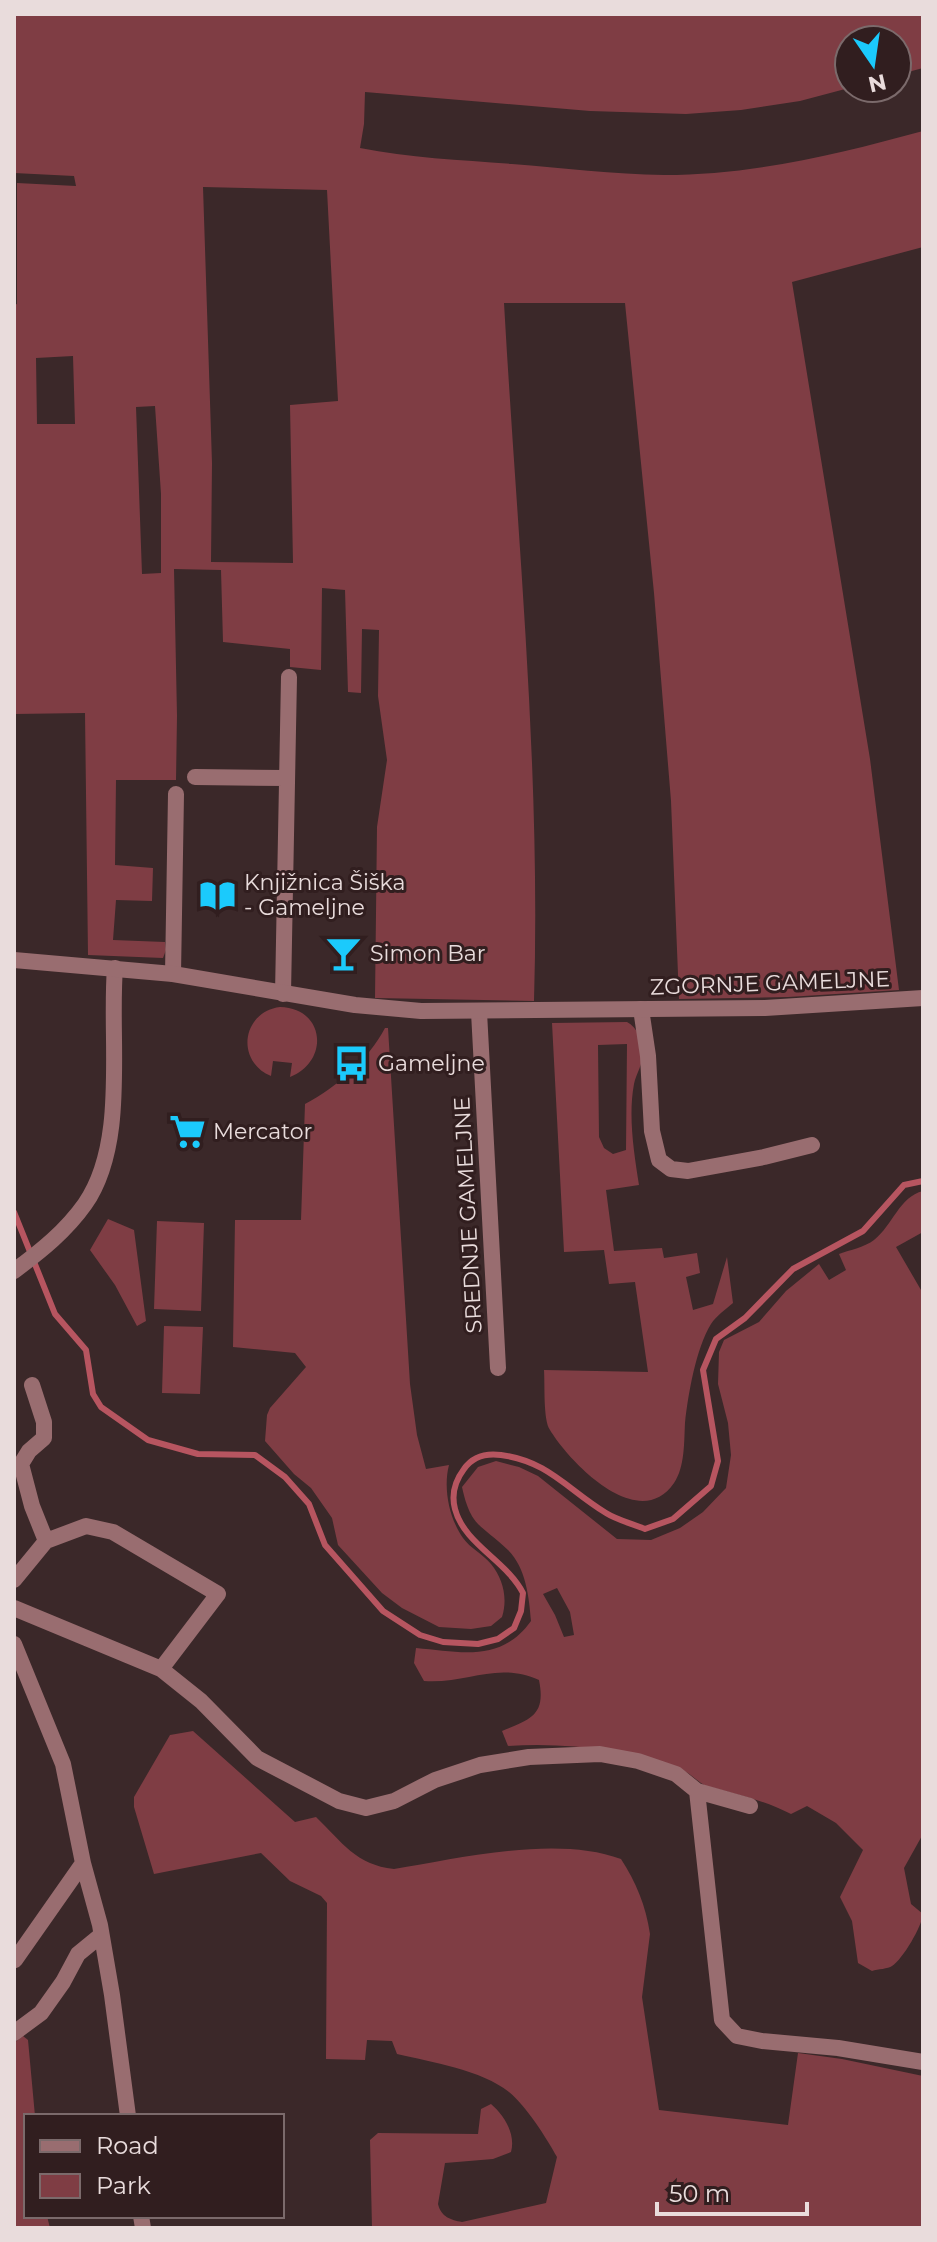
<svg xmlns="http://www.w3.org/2000/svg" width="937" height="2242" viewBox="0 0 937 2242" font-family="Montserrat,sans-serif">
	<style>
		.green { fill: #7f3d44; fill-rule: evenodd }
		.lines { fill: none; stroke-linecap: round; stroke-linejoin: round }
		.stream { stroke: #b75560; stroke-width: 6 }
		.minor { stroke: #996d70; stroke-width: 16 }
		.tertiary { stroke: #996d70; stroke-width: 16 }
		.labels { text-anchor: middle; dominant-baseline: central; stroke-width: 6; stroke-linejoin: round; paint-order: stroke }
		.poi-label { font-size: 22px; fill: #e9dcdc; stroke: #311e1f; text-anchor: start }
		.street-label { font-size: 22px; fill: #e9dcdc; stroke: #311e1f }
	</style>
	<rect width="100%" height="100%" fill="#3b2829"/>
	<path class="green" d="M14,14H923V68L897,75V40H849V88L800,101L741,110L686,114L590,111L365,92L364,124L360,148C409,158 462,160 512,164C562,168 614,174 664,175C752,175 839,154 923,131V247L792,282L870,759L899,990L788,997L679,999L671,801L654,593L625,303H504C517,535 541,768 534,1001L375,998L377,827L387,760L378,696L379,630L362,629L361,693L348,692L345,590L322,588L321,670L290,667V649L223,642L221,570L174,569L177,716L176,780H116L115,865L153,868L152,901L116,900L113,940L165,942L166,950L163,958L88,955L85,713L14,714V305L17,304V183L76,186L74,176L14,173ZM203,187L327,190L338,401L290,405L293,563L211,562L212,463ZM73,356L75,424H37L36,358ZM155,406L161,494V573L142,574L136,407Z
		M280,1007C325,1008 330,1061 290,1077L292,1063L273,1061L271,1076C235,1061 242,1012 280,1007Z
		M627,1022C637,1027 643,1041 643,1053C643,1064 636,1074 634,1084C628,1116 634,1153 639,1185L606,1190L614,1251L662,1248L664,1258L697,1253L700,1273L686,1277L693,1310L713,1304L727,1257L733,1303C726,1309 716,1316 711,1324C696,1348 688,1395 685,1423C684,1442 685,1467 674,1483C639,1534 570,1463 550,1430C543,1420 545,1385 544,1370L648,1372L635,1282L609,1284L604,1250L564,1252L552,1023ZM627,1044L626,1150L613,1154L604,1148L599,1137L598,1045Z
		M385,1028H388L410,1384L417,1435L426,1469L449,1465C443,1488 449,1518 463,1538C470,1548 483,1554 491,1564C503,1579 508,1598 502,1617L491,1626L471,1629L439,1627L402,1608L382,1593L338,1545L332,1518L311,1488L294,1474L265,1441L267,1415L270,1408L306,1367L295,1353L233,1347L235,1220H301L305,1104C337,1087 368,1060 385,1028Z
		M923,1191V1232L896,1247L921,1290L923,1289V1834L904,1868L911,1904L923,1914C922,1926 903,1959 892,1966C888,1969 878,1969 872,1971L858,1963L852,1921L840,1897L863,1850L836,1823L807,1806L791,1814C764,1800 739,1795 710,1787C700,1785 693,1775 684,1771C629,1750 566,1742 508,1746L502,1731C531,1719 546,1715 539,1680C496,1661 468,1684 424,1681L414,1663L416,1648C461,1652 501,1663 531,1621C529,1597 526,1568 508,1550C481,1524 471,1528 462,1487L478,1467L496,1461L519,1467L538,1476L617,1539L651,1540L680,1528L703,1512L726,1488L731,1455L728,1423L718,1384L719,1352L724,1340L759,1322L786,1291L819,1264L829,1280L846,1270L839,1254C850,1250 865,1247 874,1240C893,1225 899,1197 923,1191ZM557,1588L570,1612L574,1635L564,1637L555,1615L543,1594Z
		M108,1219L134,1230L146,1321L137,1326L115,1285L90,1250Z
		M157,1221L204,1223L201,1311L154,1309Z
		M164,1326L203,1327L200,1394L162,1393Z
		M193,1731L295,1822L316,1817C342,1842 356,1865 394,1869C460,1858 557,1835 621,1859C636,1882 646,1906 650,1934L642,1997L659,2110L788,2125L798,2053L842,2059L923,2076V2228H372L370,2140L378,2133L478,2134L481,2109L491,2104C504,2115 516,2134 511,2152L493,2159L445,2163L438,2204C441,2217 451,2220 462,2222L546,2203L557,2157C546,2137 526,2106 509,2092C482,2070 431,2062 397,2054L392,2041L367,2040L365,2060L326,2059L327,1903L321,1896L290,1881L261,1853L154,1874L134,1807V1797L170,1735Z
		M23,2036L28,2040L35,2116H26V2216H47L50,2228H14V2043Z"/>
	<g class="lines">
		<path class="stream" d="M14,1212L55,1314L86,1350L93,1394L101,1407L148,1440L198,1454L255,1455L285,1477L309,1504L325,1545L383,1611L420,1635L443,1642L478,1644L498,1639L514,1628L521,1611L523,1593C507,1561 464,1544 455,1509C451,1494 455,1481 464,1469C473,1456 486,1453 501,1455C548,1461 568,1490 606,1513C617,1520 633,1524 645,1529L673,1519L711,1486L718,1461L703,1370L716,1339L745,1318L793,1269L863,1231L904,1185L923,1181"/>
		<path class="minor" d="M195,777L285,778
			M173,974L176,794
			M283,994L289,677
			M641,1009L648,1056L652,1131L659,1160L671,1169L688,1171L764,1157L812,1145
			M479,1012L498,1368
			M14,1271C41,1251 66,1231 85,1204C128,1142 109,1039 115,968
			M32,1385L44,1422V1438L29,1451L21,1464L32,1506L46,1541
			M14,1580L46,1541L86,1526L113,1532L218,1594L161,1669
			M14,1608L161,1669L201,1701L257,1758L339,1801L366,1808L394,1801L435,1780L480,1765L529,1757L600,1754L638,1761L676,1774L697,1791L750,1806
			M14,1644L63,1764L83,1863L100,1925L112,1995L128,2116
			M697,1791L722,2020L737,2036L762,2041L838,2048L923,2062
			M15,1960L83,1863
			M14,2033L41,2013L63,1982L78,1954L100,1936
			M141,2216L143,2228"/>
		<path class="tertiary" d="M14,960L173,974L355,1005L421,1011L765,1008L923,998"/>
	</g>
	<defs>
		<symbol id="library-bare" viewBox="-9 -9 18 18"><path d="M-6-4Q-3-5.5-.7-3.5V5Q-3 3-6 4ZM6-4Q3-5.5 .7-3.5V5Q3 3 6 4Z" fill="#1bcafc" stroke="#311e1f" stroke-width="2.5" paint-order="stroke"/></symbol>
		<symbol id="bar-bare" viewBox="-9 -9 18 18"><path d="M-6-5H6L.8 .8V4.5H3.5V6h-7V4.5H-.8V.8Z" fill="#1bcafc" stroke="#311e1f" stroke-width="2.5" paint-order="stroke"/></symbol>
		<symbol id="bus-bare" viewBox="-9 -9 18 18"><path d="M-5-6H5V4H4V6H2V4H-2V6H-4V4H-5ZM-3.5-4V0h7V-4ZM-3.5 1.2v1.5H-2V1.2ZM2 1.2v1.5H3.5V1.2Z" fill="#1bcafc" stroke="#311e1f" stroke-width="2.5" paint-order="stroke"/></symbol>
		<symbol id="supermarket-bare" viewBox="-9 -9 18 18"><path d="M-6-5.5h2.5l.6 2H6L4.5 2H-2.5L-4.4-4H-6ZM-1.5 3.2a1.3 1.3 0 1 0 .1 0ZM3 3.2a1.3 1.3 0 1 0 .1 0Z" fill="#1bcafc" stroke="#311e1f" stroke-width="2.5" paint-order="stroke"/></symbol>
	</defs>
	<g fill-rule="evenodd">
		<use href="#library-bare" x="192" y="870" width="51" height="51"/>
		<use href="#bar-bare" x="318" y="928" width="51" height="51"/>
		<use href="#bus-bare" x="326" y="1038" width="51" height="51"/>
		<use href="#supermarket-bare" x="162" y="1106" width="51" height="51"/>
	</g>
	<g class="labels">
		<g class="poi-label">
			<text x="244" y="882">Knjižnica Šiška<tspan x="244" dy="25">- Gameljne</tspan></text>
			<text x="370" y="953">Simon Bar</text>
			<text x="378" y="1063">Gameljne</text>
			<text x="213" y="1131">Mercator</text>
		</g>
		<g class="street-label">
			<text transform="translate(770 983) rotate(-2)">ZGORNJE GAMELJNE</text>
			<text transform="translate(468 1215) rotate(-93)">SREDNJE GAMELJNE</text>
		</g>
	</g>
	<rect width="937" height="2242" fill="none" stroke="#e9dcdc" stroke-width="32"/>
	<rect x="24" y="2114" width="260" height="104" fill="#311e1f" stroke="#7b6a6b" stroke-width="2"/>
	<rect x="40" y="2140" width="40" height="12" fill="#996d70" stroke="#7b6a6b" stroke-width="2"/>
	<text x="96" y="2154" font-size="24" fill="#e9dcdc">Road</text>
	<rect x="40" y="2174" width="40" height="24" fill="#7f3d44" stroke="#7b6a6b" stroke-width="2"/>
	<text x="96" y="2194" font-size="24" fill="#e9dcdc">Park</text>
	<g transform="translate(873 64) rotate(167)"><circle r="38" fill="#311e1f" stroke="#7b6a6b" stroke-width="2"/>
	<path d="M0-6L14 30L0 20L-14 30Z" fill="#1bcafc"/>
	<text y="-12" font-size="22" font-weight="bold" text-anchor="middle" fill="#e9dcdc">N</text>
	</g>
	<path d="M657 2202v12h150v-12" fill="none" stroke="#e9dcdc" stroke-width="4"/>
	<text x="669" y="2202" font-size="24" fill="#e9dcdc" stroke="#311e1f" stroke-width="6" paint-order="stroke">50 m</text>
</svg>
